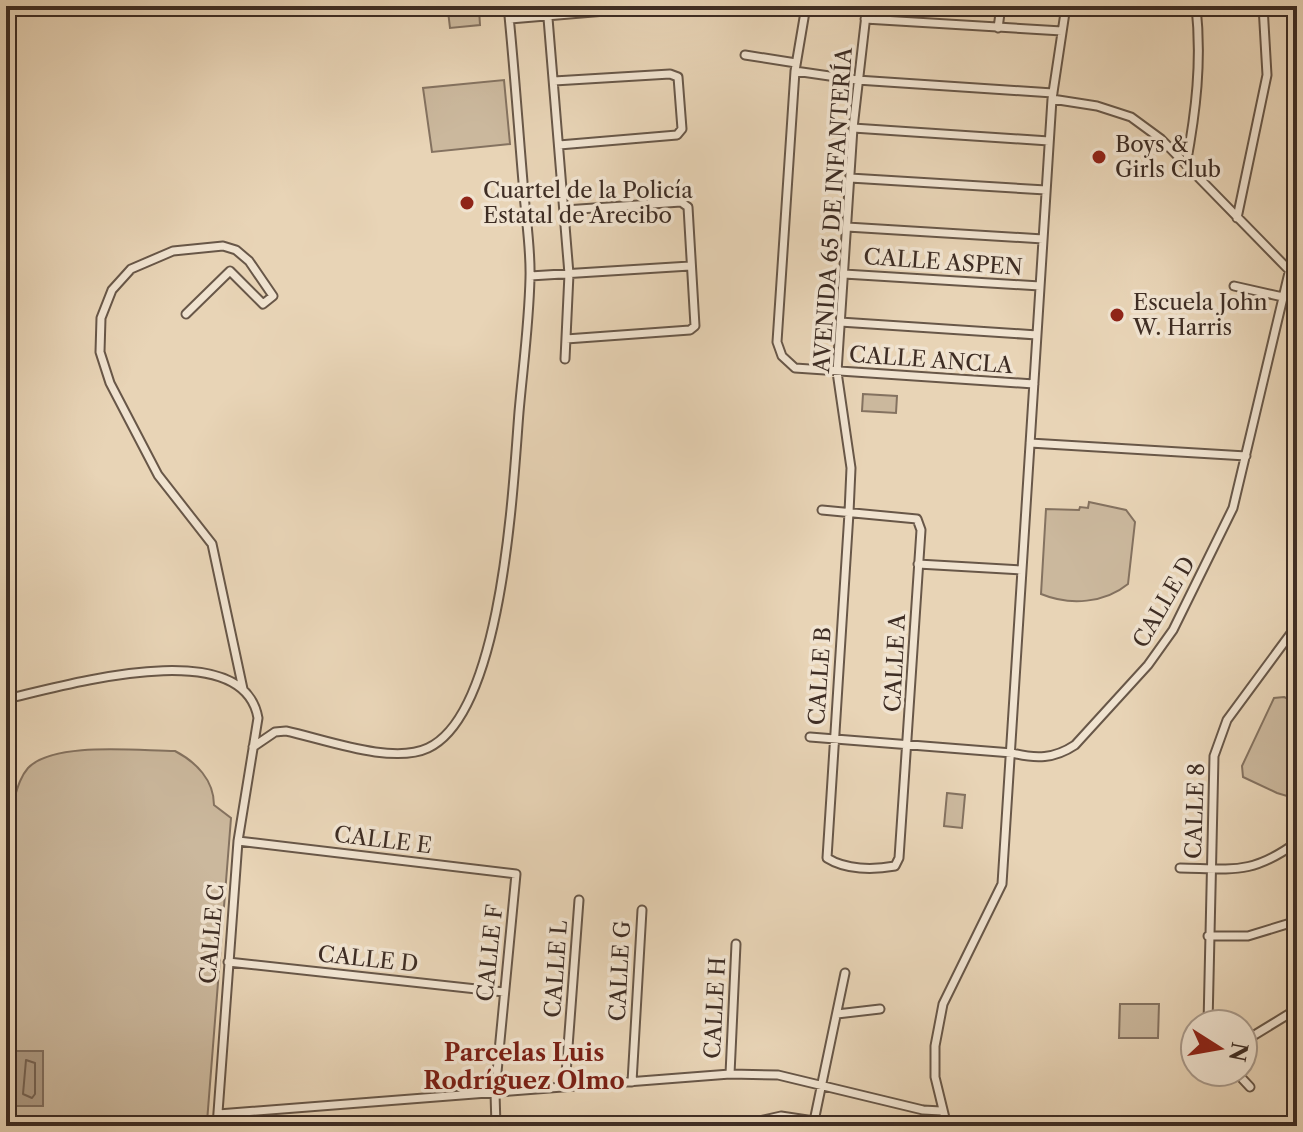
<svg xmlns="http://www.w3.org/2000/svg" width="1303" height="1132" viewBox="0 0 1303 1132" font-family="'Libre Caslon Text',serif">
	<style>
		.green { fill: #cbb89d; stroke: #847260; stroke-width: 2 }
		.water { fill: #ae9b84; stroke: #816f5e; stroke-width: 2 }
		.lines { fill: none; stroke-linecap: round; stroke-linejoin: round }
		.shore { stroke: #766454; stroke-width: 2 }
		.minor-casing { stroke: #685748; stroke-width: 11 }
		.minor { stroke: #f0e3d0; stroke-width: 7 }
		.poi-dot { fill: #8f2418; stroke: #f0e3d0; stroke-width: 3 }
		.labels { text-anchor: middle; dominant-baseline: central; stroke-width: 7; stroke-linejoin: round; paint-order: stroke }
		.poi-label { font-size: 22px; fill: #3e2d24; stroke: #f0e3d0; text-anchor: start }
		.street-label { font-size: 22px; fill: #3e2d24; stroke: #f0e3d0 }
		.neighbourhood-label { font-size: 24px; font-weight: bold; fill: #7a1f14; stroke: #f0e3d0 }
	</style>
	<rect width="100%" height="100%" fill="#e8d4b6"/>
	<filter id="stains"><feTurbulence type="fractalNoise" baseFrequency=".0025" numOctaves="4"/><feColorMatrix values="0 0 0 0 .2 0 0 0 0 .09 0 0 0 0 .02 0 0 0 .5 -.17"/></filter>
	<radialGradient id="worn" r=".72"><stop offset=".6" stop-color="#630" stop-opacity="0"/><stop offset="1" stop-color="#630" stop-opacity=".3"/></radialGradient>
	<path class="green" d="M479,9L480,25L450,28L448,11Z
		M504,80L510,144L432,152L423,88Z
		M863,394L897,396L896,413L862,411Z
		M1089,502L1126,510L1135,522L1128,584C1105,603 1070,606 1041,594L1046,509L1079,510L1080,507L1088,508Z
		M1284,697L1297,703V799L1277,793L1243,777L1242,766L1274,698Z
		M175,751C196,762 214,780 214,805L231,818L207,1122L169,1126H6V887L13,888L15,796C18,786 21,776 28,768C54,741 139,751 175,751Z
		M947,793L965,795L962,828L944,826Z
		M1120,1004H1159L1158,1038H1119Z"/>
	<path class="water" d="M15,1051H43V1106H15Z"/>
	<g class="lines">
		<path class="shore" d="M26,1060L35,1063V1094L32,1098L23,1094Z"/>
		<defs>
			<path id="minor" d="M547,6L569,274L565,359
				M806,6L795,71L777,342L782,356L795,368L1034,384
				M510,19L665,6
				M865,19L1062,31
				M998,28L1001,6
				M745,55L796,63
				M795,71L857,80L1053,93
				M554,81L670,74L678,77L682,129L677,135L559,145
				M1052,99L1097,106L1131,117L1161,139L1289,270
				M853,128L1049,141
				M1186,165C1196,111 1202,61 1196,6
				M850,178L1046,190
				M565,210L681,202L688,207L695,326L690,330L566,339
				M1237,218L1267,75L1263,6
				M847,227L1043,239
				M844,274L1040,286
				M530,276L690,266
				M1234,286L1283,297
				M186,314L230,271L263,304L273,296L249,261L236,250L223,246L173,251L131,269L112,290L101,318L100,352L110,383L158,475L212,544L243,689
				M840,322L1037,335
				M1030,443L1246,456
				M822,510L917,519L921,530L899,858L895,866C873,870 846,870 827,858L849,513L851,468L837,372L853,128L867,6
				M918,564L1022,570
				M6,699C60,687 243,632 258,718L238,841L217,1126
				M810,737L1012,753C1036,759 1054,759 1075,745L1148,665L1173,630L1233,508L1297,239
				M253,747L275,732L286,731C324,739 392,765 428,748C503,713 513,486 519,412C523,367 529,323 530,278C531,247 525,213 523,182C518,123 514,64 508,6
				M238,841L516,874L495,1093L496,1126
				M1180,868C1233,869 1252,875 1297,842
				M1208,936H1248L1297,921
				M228,962L504,992
				M837,1014L880,1009
				M1208,1024L1214,756L1227,720L1297,625
				M1243,1042L1297,1009
				M1236,1072L1250,1087
				M730,1074L736,944
				M632,1082L642,910
				M565,1087L579,900
				M218,1114L730,1074L778,1075L923,1110L941,1111
				M738,1126L781,1116L814,1121
				M813,1126L845,973
				M947,1126L935,1077V1046L943,1004L1002,884L1052,99L1066,6"/>
		</defs>
		<use href="#minor" class="minor-casing"/>
		<use href="#minor" class="minor"/>
	</g>
	<g class="poi-dot">
		<circle cx="1099" cy="157" r="8"/>
		<circle cx="467" cy="203" r="8"/>
		<circle cx="1117" cy="315" r="8"/>
	</g>
	<g class="labels">
		<g class="poi-label">
			<text x="1115" y="144">Boys &amp;<tspan x="1115" dy="25">Girls Club</tspan></text>
			<text x="483" y="190">Cuartel de la Policía<tspan x="483" dy="25">Estatal de Arecibo</tspan></text>
			<text x="1133" y="302">Escuela John<tspan x="1133" dy="25">W. Harris</tspan></text>
		</g>
		<g class="street-label">
			<text transform="translate(833 210) rotate(-86)">AVENIDA 65 DE INFANTERÍA</text>
			<text transform="translate(943 262) rotate(4)">CALLE ASPEN</text>
			<text transform="translate(931 360) rotate(4)">CALLE ANCLA</text>
			<text transform="translate(1164 602) rotate(-60)">CALLE D</text>
			<text transform="translate(895 663) rotate(-87)">CALLE A</text>
			<text transform="translate(820 676) rotate(-86)">CALLE B</text>
			<text transform="translate(1195 811) rotate(-88)">CALLE 8</text>
			<text transform="translate(383 840) rotate(7)">CALLE E</text>
			<text transform="translate(212 934) rotate(-85)">CALLE C</text>
			<text transform="translate(490 953) rotate(-84)">CALLE F</text>
			<text transform="translate(368 959) rotate(6)">CALLE D</text>
			<text transform="translate(556 969) rotate(-86)">CALLE L</text>
			<text transform="translate(620 971) rotate(-87)">CALLE G</text>
			<text transform="translate(715 1008) rotate(-87)">CALLE H</text>
		</g>
		<g class="neighbourhood-label">
			<text x="524" y="1052">Parcelas Luis<tspan x="524" dy="28">Rodríguez Olmo</tspan></text>
		</g>
	</g>
	<rect width="1303" height="1132" fill="none" stroke="#e8d4b6" stroke-width="32"/>
	<rect x="8" y="8" width="1287" height="1116" fill="none" stroke="#3e2d24" stroke-width="4"/>
	<rect x="16" y="16" width="1271" height="1100" fill="none" stroke="#3e2d24" stroke-width="2"/>
	<g transform="translate(1219 1048) rotate(101)"><circle r="38" fill="#f0e3d0" stroke="#a99a8b" stroke-width="2"/>
	<path d="M0-6L14 30L0 20L-14 30Z" fill="#8f2418"/>
	<text y="-12" font-size="22" font-weight="bold" text-anchor="middle" fill="#3e2d24">N</text>
	</g>
	<rect width="100%" height="100%" filter="url(#stains)"/>
	<rect width="100%" height="100%" fill="url(#worn)"/>
</svg>
